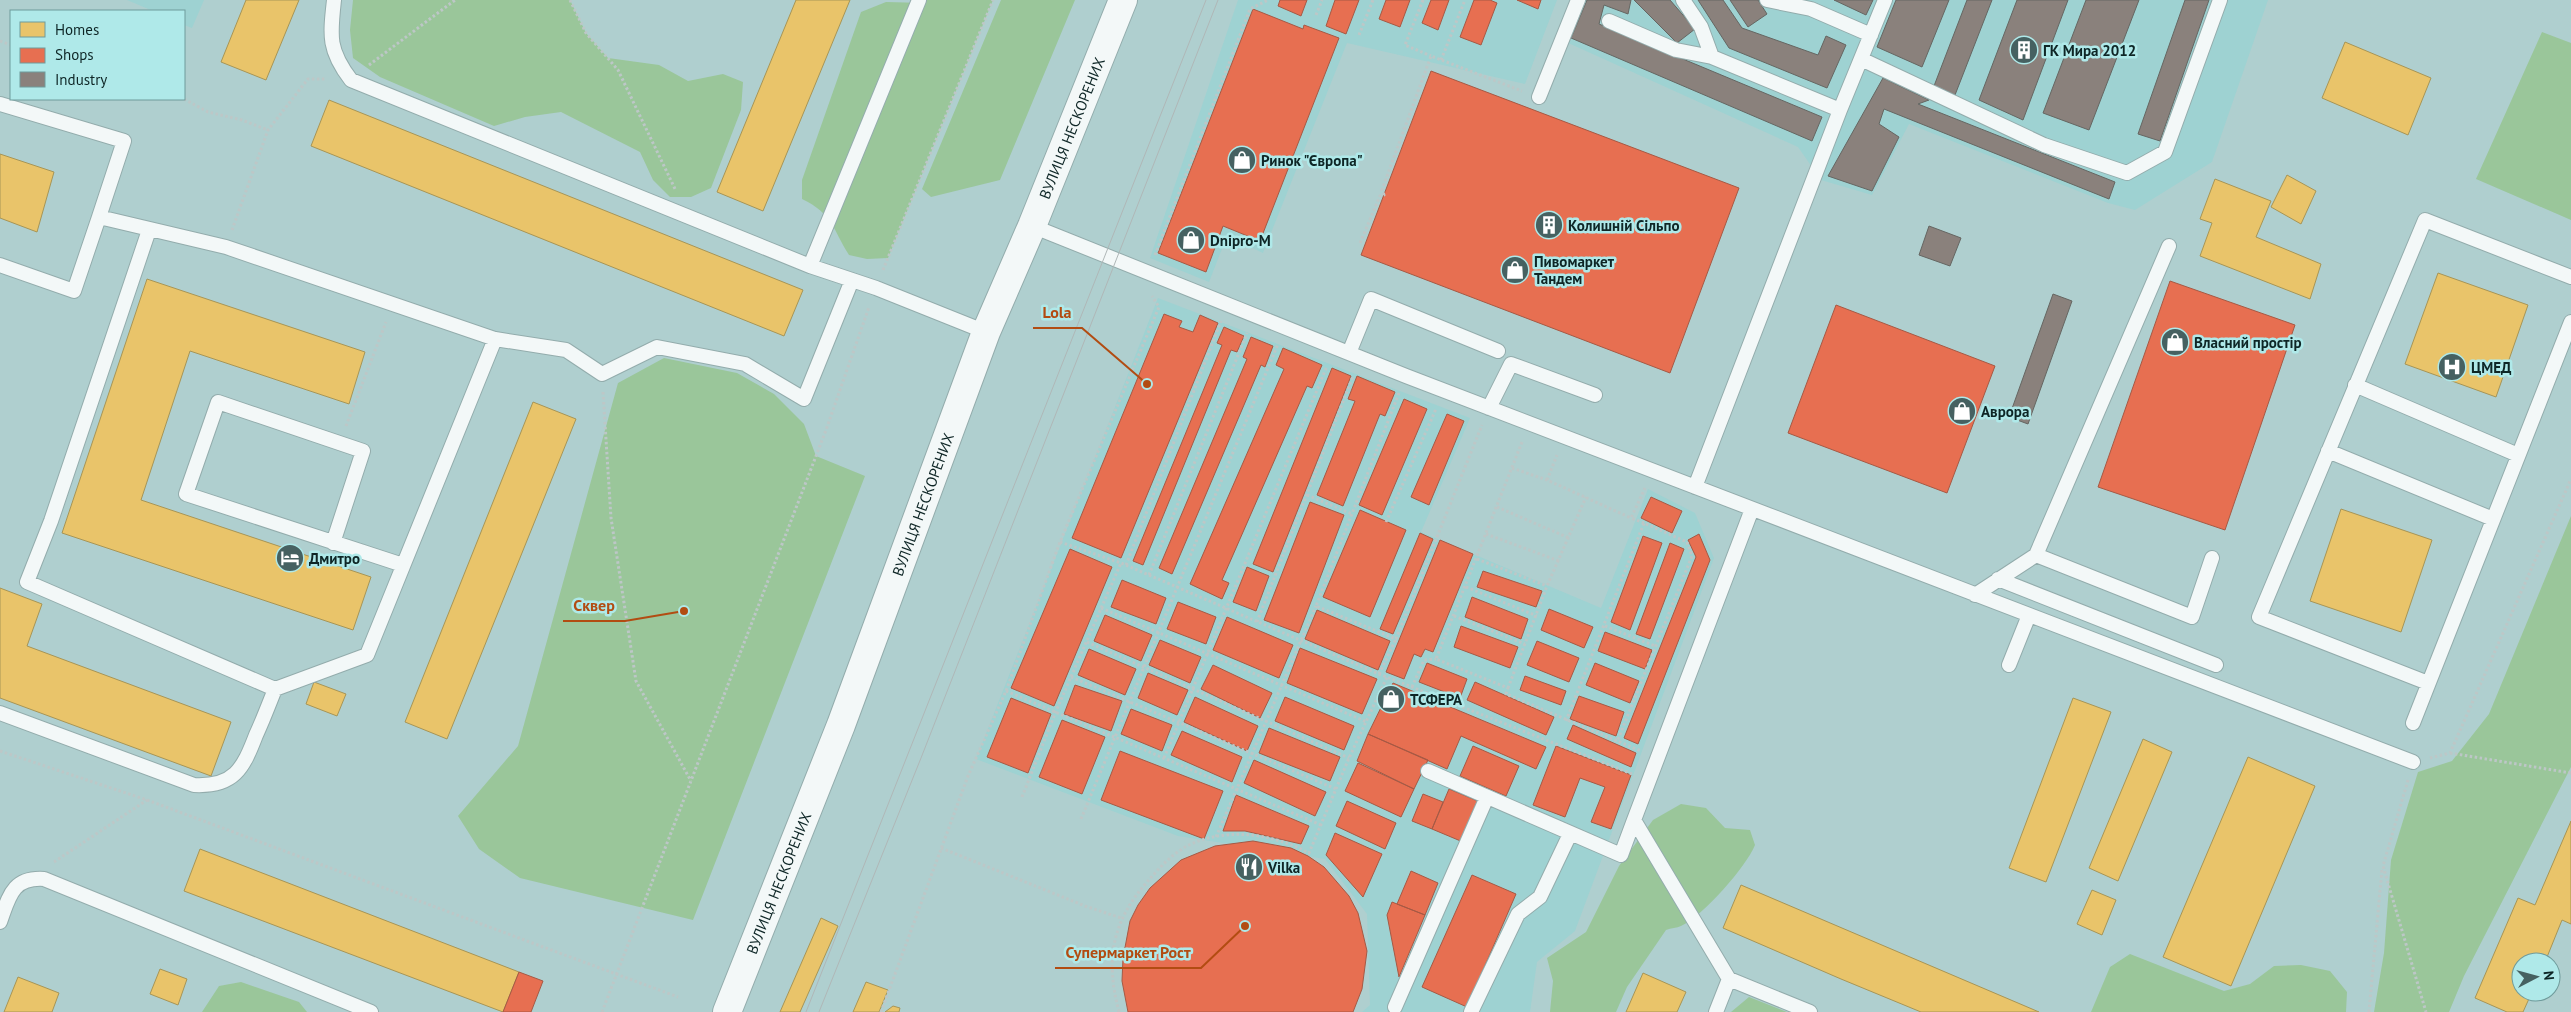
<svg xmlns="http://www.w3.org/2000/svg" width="2571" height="1012" viewBox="0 0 2571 1012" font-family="'PT Sans',sans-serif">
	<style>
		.built { fill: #9ed2d2 }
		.green { fill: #9ac69a }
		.homes { fill: #e9c46a; stroke: #a79556 }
		.shops { fill: #e76f51; stroke: #a65944 }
		.industry { fill: #8a817c; stroke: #656662 }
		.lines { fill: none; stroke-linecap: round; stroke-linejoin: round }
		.service-casing { stroke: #93acac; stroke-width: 16 }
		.secondary-casing { stroke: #93acac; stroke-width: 30 }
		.path { stroke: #bdc7c7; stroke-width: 3; stroke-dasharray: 2.5 2.5; stroke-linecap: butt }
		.service { stroke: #f3f8f8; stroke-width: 14 }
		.secondary { stroke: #f3f8f8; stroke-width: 28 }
		.tram { stroke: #afb7b7; stroke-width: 1 }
		.labels { text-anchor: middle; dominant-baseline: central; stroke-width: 5; stroke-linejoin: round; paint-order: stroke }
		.poi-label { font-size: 15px; font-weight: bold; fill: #0e2626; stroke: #afe9e9; text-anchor: start }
		.street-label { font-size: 15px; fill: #0e2626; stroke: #afe9e9 }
		.leader { fill: none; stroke: #b24c12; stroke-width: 2 }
		.callout-dot { fill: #b24c12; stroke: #afe9e9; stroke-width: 2 }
		.callout-label { font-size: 16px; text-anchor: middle; font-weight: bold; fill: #b24c12; stroke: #afe9e9; stroke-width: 5; stroke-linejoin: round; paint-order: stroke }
	</style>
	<rect width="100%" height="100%" fill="#afcfcf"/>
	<path class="built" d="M127,0H204L192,28L184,25V11H153Z
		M1238,0H1557L1525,84L1347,43L1263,253L1227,236L1209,282L1150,258Z
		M1570,0H2268L2212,162L2135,210L2108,203L1909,124L1872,195L1821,180L1798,147L1555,37Z
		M1158,298L1470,418L1421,532L1601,608L1648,489L1695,513L1714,558L1575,931L1537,962L1530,1012H1362L1370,1005L1367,914L1325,859L1178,836L976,759Z"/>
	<path class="green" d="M353,0H570L586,33L608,58L659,65L688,81L723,74L743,82L741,110L711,188L691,197H670L653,180L640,152L561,112L525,117L494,126L380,77L353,58L350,30Z
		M927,0H993L888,258L867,259L849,255C832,228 833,214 802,199V180L861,12L886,2L925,3Z
		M1001,0H1075L1000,180L931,197L922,189Z
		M2542,32L2571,43V220L2476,179Z
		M664,358L737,373L774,394L804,424L816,456L865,476L693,920L520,878L479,849L458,816L518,746L618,383Z
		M2571,516V767L2464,976L2449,1012H2374L2384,953L2391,860L2418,772L2452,761L2489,714Z
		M1681,804L1706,808L1725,828L1750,830L1755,845C1746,867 1703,916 1681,926C1677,928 1671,928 1666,930L1627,987L1616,1012H1550L1553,981L1547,958L1586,932L1619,866L1653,820Z
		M2130,954L2224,991L2250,984L2274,966L2301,965L2330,971L2347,992L2346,1012H2091L2110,967Z
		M241,982L299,1002L307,1012H202L219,986Z
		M1749,997L1787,1012H1731Z"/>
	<path class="homes" d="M246,0H299L266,80L221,62Z
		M796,0H850L763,211L717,192Z
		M2345,42L2431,78L2408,135L2322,98Z
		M329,100L803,290L784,336L311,146Z
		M0,154L54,172L37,232L0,218Z
		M2287,175L2316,191L2301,224L2271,207Z
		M2215,179L2271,201L2256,237L2321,264L2310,299L2200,256L2212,223L2200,219Z
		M2438,273L2528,305L2496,397L2405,364Z
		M147,279L365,352L349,404L190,351L141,500L371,577L353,630L62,533Z
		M533,402L576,419L447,739L405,722Z
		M2341,509L2432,540L2401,632L2310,601Z
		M0,588L42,604L27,646L231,722L211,776L0,698Z
		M314,682L346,694L337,716L306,704Z
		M2073,698L2111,712L2046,882L2009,868Z
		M2143,739L2172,752L2118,881L2089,868Z
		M2248,757L2315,786L2231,986L2163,957Z
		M2571,821V924L2562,920L2545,962H2521V992H2532L2523,1012H2507L2475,998L2518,898L2535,905Z
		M200,849L519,972L503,1012L184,891Z
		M1741,885L2039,1012H1921L1841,979L1723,928Z
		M2092,890L2116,900L2102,935L2077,924Z
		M821,918L838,926L800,1012H780Z
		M160,969L187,979L178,1005L150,994Z
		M1643,973L1686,992L1677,1012H1626Z
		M18,977L59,993L52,1012H4Z
		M866,982L888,990L879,1012H853Z
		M893,1006L900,1008L899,1012H885Z"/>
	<path class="shops" d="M1280,0H1307L1301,16L1278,6Z
		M1335,0H1359L1346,34L1326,26Z
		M1386,0H1410L1400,27L1379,19Z
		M1431,0H1449L1438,30L1422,23Z
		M1474,0H1490L1497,3L1481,45L1460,37Z
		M1517,0H1541L1538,9Z
		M1253,9L1303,29L1304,25L1339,38L1260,241L1223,226L1206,272L1158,253Z
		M1431,71L1739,188L1670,373L1361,255Z
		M2170,281L2295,325L2225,530L2098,487Z
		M1836,305L1995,366L1947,493L1788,433Z
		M1164,314L1182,321L1179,327L1193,332L1200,315L1218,323L1121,558L1072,538Z
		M1224,327L1244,336L1237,352L1231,350L1143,565L1133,561L1222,345L1217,343Z
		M1251,337L1273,346L1265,367L1261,365L1172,574L1159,568L1247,359L1243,357Z
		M1283,348L1322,365L1312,388L1307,386L1222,580L1229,583L1222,599L1190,584L1284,369L1276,365Z
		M1332,368L1351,376L1273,572L1253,564Z
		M1357,376L1395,392L1385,416L1380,414L1343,506L1317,495L1355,401L1348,399Z
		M1404,399L1427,409L1382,515L1359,505Z
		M1447,414L1464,421L1429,505L1411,497Z
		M1651,497L1682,511L1672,533L1641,518Z
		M1310,502L1344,515L1299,633L1264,620Z
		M1360,510L1406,530L1370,617L1323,597Z
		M1420,533L1433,539L1393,634L1380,629Z
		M1699,534L1710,560L1638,744L1624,738L1696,557L1688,540Z
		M1643,536L1662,543L1630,630L1611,622Z
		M1440,540L1473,554L1433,652L1425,649L1421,657L1414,654L1404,679L1386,672Z
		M1670,543L1684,549L1650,639L1636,634Z
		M1070,549L1112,567L1054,706L1011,688Z
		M1247,567L1269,576L1256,611L1233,602Z
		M1483,571L1542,591L1536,607L1477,587Z
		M1122,580L1166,598L1156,624L1111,607Z
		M1472,597L1528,619L1521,639L1465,617Z
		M1178,602L1216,617L1206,644L1167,629Z
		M1549,609L1593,627L1584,648L1541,630Z
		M1317,610L1390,641L1378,670L1305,639Z
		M1105,615L1152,635L1141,661L1094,641Z
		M1227,617L1293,645L1279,678L1213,650Z
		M1461,626L1518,647L1510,668L1454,647Z
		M1605,632L1652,650L1645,669L1598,651Z
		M1160,640L1201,657L1190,683L1149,665Z
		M1537,641L1579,658L1569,682L1527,665Z
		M1300,648L1377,679L1362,714L1287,683Z
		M1089,649L1136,669L1125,695L1078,675Z
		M1427,663L1467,679L1460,698L1419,682Z
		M1595,663L1639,681L1630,703L1586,685Z
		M1213,665L1272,693L1260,718L1201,689Z
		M1148,673L1188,690L1177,715L1138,698Z
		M1525,676L1566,691L1561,705L1520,690Z
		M1475,682L1554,717L1546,735L1467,700Z
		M1393,683L1546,747L1536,769L1461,736L1447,769L1368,734Z
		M1075,685L1122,701L1111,731L1064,714Z
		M1579,696L1624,712L1616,736L1570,719Z
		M1195,697L1258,726L1247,751L1184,722Z
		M1285,697L1354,726L1344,750L1275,721Z
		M1011,698L1051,714L1028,773L987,757Z
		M1131,709L1172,725L1162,751L1121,734Z
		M1062,720L1105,737L1082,794L1039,777Z
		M1573,725L1636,753L1631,767L1567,739Z
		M1269,728L1340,757L1330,781L1259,753Z
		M1182,731L1242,757L1232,782L1171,755Z
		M1368,734L1428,760L1414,789L1357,761Z
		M1473,746L1519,766L1506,796L1460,776Z
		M1556,746L1631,775L1611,829L1591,822L1605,787L1580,778L1565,817L1533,805Z
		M1120,751L1223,791L1204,839L1101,800Z
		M1254,760L1326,792L1315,816L1244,783Z
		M1358,763L1414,789L1401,817L1345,791Z
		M1449,789L1480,802L1463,842L1432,829Z
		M1423,794L1443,802L1432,829L1412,821Z
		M1236,795L1309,826L1301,844L1245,831H1223Z
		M1347,801L1396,823L1385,849L1336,826Z
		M1335,833L1382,854L1363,897L1326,855Z
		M1253,841L1291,848L1308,856L1324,867L1349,896L1358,913L1367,951L1362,989L1353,1012H1128L1122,981L1123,958L1130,921L1138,905L1150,888L1181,860L1215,846Z
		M1411,871L1438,883L1425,915L1397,904Z
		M1472,875L1516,894L1467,1007L1422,987Z
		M1392,902L1425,915L1399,977L1387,915Z
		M519,972L543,981L531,1012H503Z"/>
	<path class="industry" d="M1587,0H1631L1628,14L1604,5L1599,24L1822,117L1812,141L1571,38Z
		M1634,0H1670L1695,29L1677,43Z
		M1698,0H1723L1742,28L1818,55L1826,36L1846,45L1827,88L1729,48Z
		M1730,0H1758L1767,14L1748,27Z
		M1834,0H1873L1866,15Z
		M1896,0H1949L1922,67L1877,47Z
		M1967,0H1992L1955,95L1934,86Z
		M2017,0H2068L2023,120L1979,100Z
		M2086,0H2139L2089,130L2043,113Z
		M2185,0H2209L2160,141L2138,134Z
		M1883,78L1929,100L1918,104L2115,182L2109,199L1884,109L1879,124L1899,137L1872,191L1828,176Z
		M1929,226L1961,238L1950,266L1919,255Z
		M2053,294L2072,301L2028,424L2009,417Z"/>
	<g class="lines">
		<defs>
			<path id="service" d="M334,0C330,36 328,50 351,80L810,266L876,288L986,332
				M1683,0L1701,27L1712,57L1840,110
				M1767,0L1811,9L1871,35
				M1609,21L1676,50L1712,57
				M1861,59L2044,145L2127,173L2165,152L2220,0
				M1539,97L1578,0
				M0,104L124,141L99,217L226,247L495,339L566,350L602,374L657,347L745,364L804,399L852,280
				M1032,226L1406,376L2413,762
				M149,230L51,521L27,582L275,689
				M0,265L74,291L99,217
				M810,266L919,0
				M1349,353L1371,299L1498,351
				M2355,385L2518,455
				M1489,408L1511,364L1595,395
				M2328,451L2493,519
				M1695,487L1840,110L1885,0
				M1752,509L1634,820L1729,979L1810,1012
				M333,543L363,451L218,402L186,494L403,565
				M2036,555L2192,617L2212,558
				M1998,579L2216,665
				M1975,595L2036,555L2169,246
				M2009,665L2029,615
				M2428,683L2259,617L2425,220L2571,277
				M0,713L194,785C234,787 243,769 256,735C263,720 269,704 275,689L367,655L495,339
				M2413,723L2571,322
				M1428,771L1621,855L1634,820
				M0,922C9,897 12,877 44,879L371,1012
				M1395,1007L1487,797
				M1471,1012L1518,914L1540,897L1570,834
				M1716,1012L1729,979"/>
			<g id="secondary">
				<path id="s1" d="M727,1012L841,725L986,332L1032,226L1123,0"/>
			</g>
		</defs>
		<use href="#service" class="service-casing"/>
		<use href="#secondary" class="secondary-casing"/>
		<path class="path" d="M570,0L586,33L618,70L676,191
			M1423,0L1405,45L1431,56
			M1316,15L1322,0
			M1359,35L1373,0
			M0,41L11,45
			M1441,60L1465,0
			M369,65L455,0
			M184,99L208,112L242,120L268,130
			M232,230L268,130L308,79H325
			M1360,243L1380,196L1384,195L1382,190L1431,56L1522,91
			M1155,255L1250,9L1268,0
			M883,270L993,0
			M603,392L611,518L636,681L691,781
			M1399,393L1316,606L1396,639L1482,425
			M346,426L386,322
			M1522,442L1436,659L1508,688L1506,694L1641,751
			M1512,468L1547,480L1631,518
			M1547,480L1557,455
			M1307,495L1352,514
			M1497,507L1569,538
			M1386,522L1436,409
			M1644,523L1631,518L1645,488
			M1486,534L1559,561
			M1060,542L1121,563L1379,674L1632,774
			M1477,559L1547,586
			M1126,565L1221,321
			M1149,575L1247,333
			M1466,587L1537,616
			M1101,608L1367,722
			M1454,616L1525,644
			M1257,622L1353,376
			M1605,626L1655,646
			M1087,642L1349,758
			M1379,674L1396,639
			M1071,677L1336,789
			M1412,687L1424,660L1436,659
			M1508,688L1547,586L1586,497
			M1006,691L1321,825
			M1566,721L1644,523L1687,542L1692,556L1617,742
			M0,751L147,800L678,997
			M2450,753L2571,773
			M1164,758L1327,366
			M2430,758L2450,753L2571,479
			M2408,780L2383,866L2426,1012
			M1022,797L1056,711L1121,563
			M1081,819L1278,344
			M1216,837L1316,606
			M941,848L1085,906L1121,918
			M54,862L147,800
			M602,1012L826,430L869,307
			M881,1012L968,776L1006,691L1060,542L1159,307L1152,296
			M1119,1012C1105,959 1112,921 1148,881C1159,868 1175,851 1191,844C1230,827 1273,834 1309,853L1349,758L1387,677
			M2369,1012L2382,869"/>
		<use href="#service" class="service"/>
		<use href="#secondary" class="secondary"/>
		<path class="tram" d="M806,1012L1206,0
			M819,1012L921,758L1218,0"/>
	</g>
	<defs>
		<symbol id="building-disc" viewBox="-11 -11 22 22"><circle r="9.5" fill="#466161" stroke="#afe9e9"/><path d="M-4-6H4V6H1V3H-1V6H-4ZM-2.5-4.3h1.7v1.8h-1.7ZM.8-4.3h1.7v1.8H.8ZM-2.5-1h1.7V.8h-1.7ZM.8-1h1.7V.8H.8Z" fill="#fff"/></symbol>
		<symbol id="shop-disc" viewBox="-11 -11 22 22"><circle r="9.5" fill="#466161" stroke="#afe9e9"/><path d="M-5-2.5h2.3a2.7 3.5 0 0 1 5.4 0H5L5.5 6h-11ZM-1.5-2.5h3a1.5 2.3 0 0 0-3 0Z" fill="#fff"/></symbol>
		<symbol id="hospital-disc" viewBox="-11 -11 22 22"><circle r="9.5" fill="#466161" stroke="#afe9e9"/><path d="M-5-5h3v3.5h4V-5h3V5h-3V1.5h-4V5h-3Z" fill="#fff"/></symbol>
		<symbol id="hotel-disc" viewBox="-11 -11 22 22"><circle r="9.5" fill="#466161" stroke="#afe9e9"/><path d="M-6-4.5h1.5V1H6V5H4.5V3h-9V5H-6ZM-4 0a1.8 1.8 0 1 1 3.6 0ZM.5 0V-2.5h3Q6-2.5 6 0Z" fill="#fff"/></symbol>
		<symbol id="restaurant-disc" viewBox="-11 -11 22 22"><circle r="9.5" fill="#466161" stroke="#afe9e9"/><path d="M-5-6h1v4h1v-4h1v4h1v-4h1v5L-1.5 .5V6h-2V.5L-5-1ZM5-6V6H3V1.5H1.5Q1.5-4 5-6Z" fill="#fff"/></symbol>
	</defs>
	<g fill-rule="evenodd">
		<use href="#building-disc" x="2008" y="34" width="32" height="32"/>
		<use href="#shop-disc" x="1226" y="144" width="32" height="32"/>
		<use href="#building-disc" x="1533" y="209" width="32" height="32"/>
		<use href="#shop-disc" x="1175" y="224" width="32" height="32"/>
		<use href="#shop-disc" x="1499" y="254" width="32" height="32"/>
		<use href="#shop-disc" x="2159" y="326" width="32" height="32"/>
		<use href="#hospital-disc" x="2436" y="351" width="32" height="32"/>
		<use href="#shop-disc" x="1946" y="395" width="32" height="32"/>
		<use href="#hotel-disc" x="274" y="542" width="32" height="32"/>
		<use href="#shop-disc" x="1375" y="683" width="32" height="32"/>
		<use href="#restaurant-disc" x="1233" y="851" width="32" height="32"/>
	</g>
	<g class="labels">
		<g class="poi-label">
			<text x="2043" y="50">ГК Мира 2012</text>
			<text x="1261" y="160">Ринок "Європа"</text>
			<text x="1568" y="225">Колишній Сільпо</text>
			<text x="1210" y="240">Dnipro-M</text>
			<text x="1534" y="261">Пивомаркет<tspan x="1534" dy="17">Тандем</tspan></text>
			<text x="2194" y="342">Власний простір</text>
			<text x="2471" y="367">ЦМЕД</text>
			<text x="1981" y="411">Аврора</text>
			<text x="309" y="558">Дмитро</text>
			<text x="1410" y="699">ТСФЕРА</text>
			<text x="1268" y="867">Vilka</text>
		</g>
		<g class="street-label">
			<text stroke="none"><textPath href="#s1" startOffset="949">ВУЛИЦЯ НЕСКОРЕНИХ</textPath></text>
			<text stroke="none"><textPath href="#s1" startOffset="544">ВУЛИЦЯ НЕСКОРЕНИХ</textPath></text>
			<text stroke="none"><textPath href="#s1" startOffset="139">ВУЛИЦЯ НЕСКОРЕНИХ</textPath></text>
		</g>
	</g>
	<path class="leader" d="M1147 384L1082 328H1033M684 611L625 621H563M1245 926L1201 968H1055"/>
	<g class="callout-dot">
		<circle cx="1147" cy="384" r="5"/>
		<circle cx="684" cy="611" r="5"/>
		<circle cx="1245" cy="926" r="5"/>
	</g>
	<g class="callout-label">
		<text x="1057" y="318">Lola</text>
		<text x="594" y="611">Сквер</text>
		<text x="1128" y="958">Супермаркет Рост</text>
	</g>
	<rect x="10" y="10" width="175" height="90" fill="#afe9e9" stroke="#6f9b9b"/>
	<rect x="20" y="22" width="25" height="15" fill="#e9c46a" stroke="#6f9b9b"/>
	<text x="55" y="35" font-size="15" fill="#0e2626">Homes</text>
	<rect x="20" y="48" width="25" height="15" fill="#e76f51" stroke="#6f9b9b"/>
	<text x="55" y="60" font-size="15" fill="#0e2626">Shops</text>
	<rect x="20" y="72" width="25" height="15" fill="#8a817c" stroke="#6f9b9b"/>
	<text x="55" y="85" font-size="15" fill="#0e2626">Industry</text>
	<g transform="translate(2536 977) rotate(84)"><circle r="24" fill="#afe9e9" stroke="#6f9b9b"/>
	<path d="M0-4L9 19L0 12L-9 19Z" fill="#466161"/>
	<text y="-8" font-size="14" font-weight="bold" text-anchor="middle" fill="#0e2626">N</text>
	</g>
</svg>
